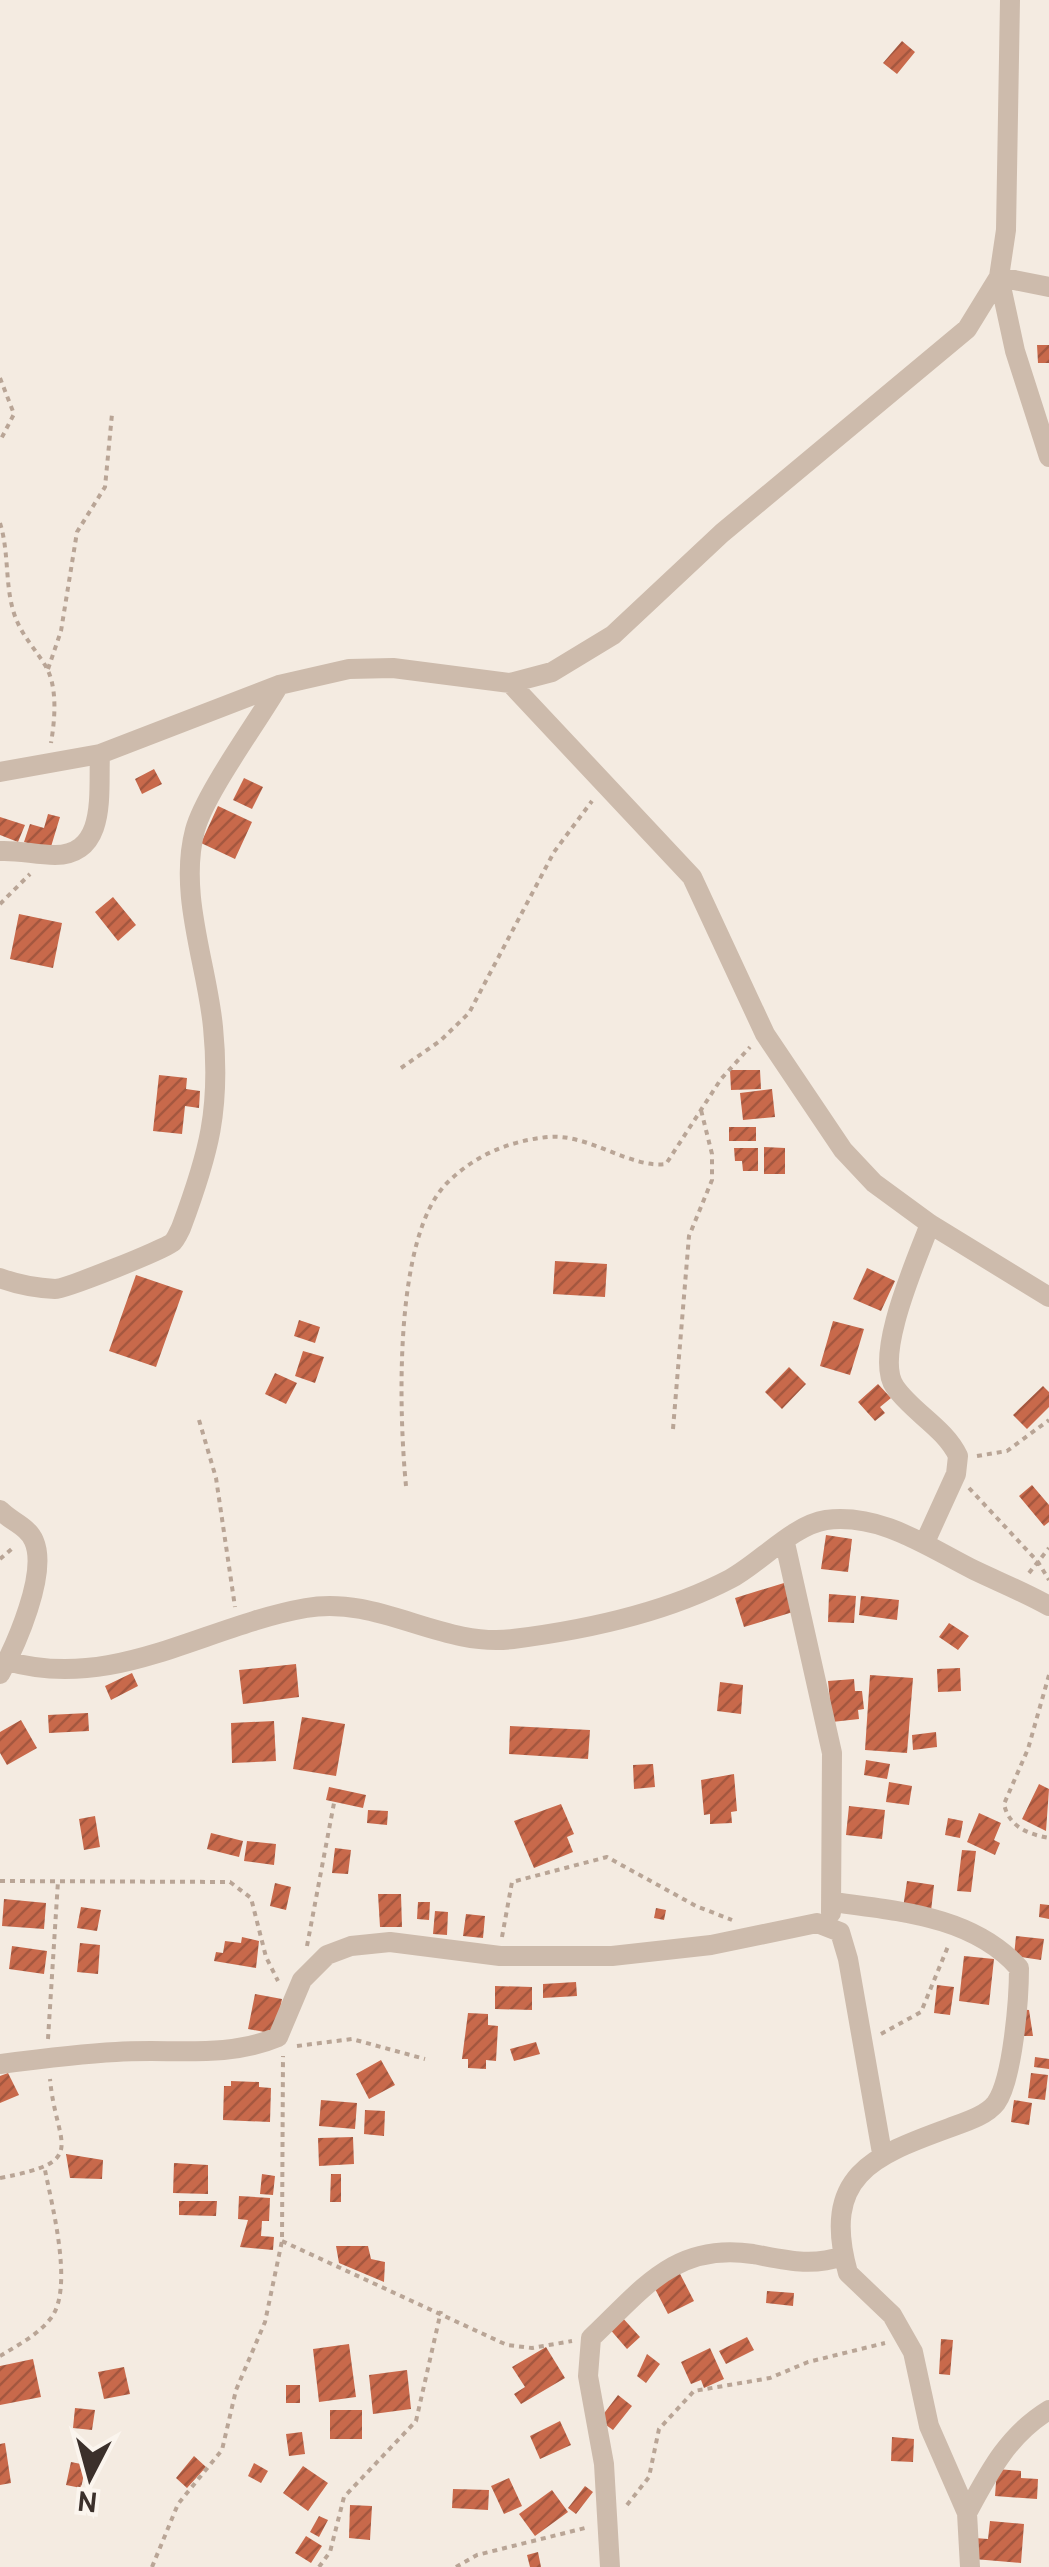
<svg xmlns="http://www.w3.org/2000/svg" width="1049" height="2567" viewBox="0 0 1049 2567" font-family="Cabin,sans-serif">
	<style>
		.building { fill: url(#building-hatch) }
		.lines { fill: none; stroke-linecap: round; stroke-linejoin: round }
		.path { stroke: #b9a596; stroke-width: 4; stroke-dasharray: 5 5; stroke-linecap: butt }
		.minor { stroke: #cdbbac; stroke-width: 20 }
	</style>
	<defs>
		<pattern id="building-hatch" width="6" height="6" patternUnits="userSpaceOnUse" patternTransform="scale(2.5)"><rect width="6" height="6" fill="#c8694b"/><path d="M-1 1l2-2M0 6l6-6M5 7l2-2" fill="none" stroke="#a4573f"/></pattern>
	</defs>
	<rect width="100%" height="100%" fill="#f4ebe1"/>
	<path class="building" d="M902,41L915,52L897,74L883,63Z
		M1037,345H1049V363H1038Z
		M154,769L162,784L142,794L135,779Z
		M244,778L263,787L252,809L233,800Z
		M218,806L252,822L235,859L201,843Z
		M48,814L60,817L50,850L24,842L30,824L44,828Z
		M0,817L25,825L18,842L0,835Z
		M113,897L136,925L118,941L95,912Z
		M19,914L62,923L53,968L10,959Z
		M730,1070H760L761,1089L731,1090Z
		M159,1075L187,1078L186,1089L200,1091L199,1108L185,1106L182,1134L153,1131Z
		M772,1089L775,1117L743,1120L740,1093Z
		M729,1127H756V1141H729Z
		M764,1147L785,1148V1174H764Z
		M734,1148H758V1171H743L742,1161H735Z
		M555,1261L607,1264L605,1297L553,1294Z
		M867,1268L895,1281L881,1311L853,1299Z
		M136,1275L183,1291L156,1367L109,1351Z
		M299,1320L320,1327L315,1343L294,1336Z
		M833,1321L864,1329L850,1375L820,1366Z
		M303,1351L324,1357L315,1383L295,1376Z
		M789,1367L806,1384L782,1409L765,1392Z
		M275,1373L297,1383L286,1404L265,1394Z
		M878,1384L891,1398L880,1407L885,1413L875,1421L858,1402Z
		M1043,1386L1049,1392V1407L1027,1429L1013,1415Z
		M1032,1485L1049,1505V1522L1044,1526L1019,1496Z
		M826,1535L852,1539L848,1572L821,1569Z
		M784,1583L793,1612L744,1627L735,1598Z
		M829,1594L856,1596L854,1623L828,1622Z
		M861,1596L899,1600L897,1620L859,1615Z
		M949,1623L969,1636L958,1650L939,1637Z
		M296,1664L299,1697L243,1704L239,1670Z
		M960,1668L961,1691L938,1692L937,1669Z
		M132,1673L138,1686L111,1700L105,1686Z
		M870,1675L913,1678L907,1753L865,1750Z
		M854,1679L855,1691H862L864,1709L858,1710L859,1719L832,1722L828,1681Z
		M720,1682L743,1685L741,1714L717,1711Z
		M88,1713L89,1731L49,1733L48,1715Z
		M302,1717L345,1724L336,1776L293,1769Z
		M21,1720L37,1748L7,1765L0,1753V1732Z
		M274,1721L276,1761L232,1763L231,1723Z
		M510,1726L590,1730L588,1759L509,1754Z
		M936,1732L937,1747L913,1750L912,1735Z
		M866,1760L890,1764L887,1779L864,1775Z
		M653,1764L655,1787L634,1789L633,1765Z
		M734,1774L737,1811L731,1812L732,1823L710,1824V1814L704,1815L701,1780Z
		M889,1782L912,1786L909,1805L886,1802Z
		M1039,1784L1049,1789L1046,1831L1022,1819Z
		M329,1787L366,1795L363,1808L326,1800Z
		M561,1804L574,1834L567,1837L573,1852L534,1868L514,1821Z
		M849,1806L885,1810L882,1839L846,1835Z
		M368,1810L388,1811L387,1825L367,1823Z
		M979,1813L1001,1823L994,1840L1000,1843L995,1855L967,1842Z
		M95,1816L100,1847L84,1850L79,1819Z
		M948,1818L963,1821L960,1838L945,1835Z
		M211,1833L243,1841L239,1857L207,1849Z
		M247,1841L276,1844L274,1865L244,1861Z
		M335,1848L351,1850L348,1874L332,1873Z
		M962,1850L976,1851L971,1892L957,1891Z
		M907,1881L934,1885L931,1911L903,1908Z
		M275,1883L291,1887L286,1910L270,1906Z
		M378,1894H401L402,1927H380Z
		M4,1899L46,1903L44,1929L2,1926Z
		M418,1902H430L429,1920L417,1919Z
		M1040,1904L1049,1905V1919L1039,1917Z
		M81,1907L101,1910L97,1931L77,1928Z
		M656,1908L666,1910L664,1920L654,1918Z
		M435,1911L448,1912L447,1935L433,1934Z
		M466,1914L485,1916L483,1938L463,1936Z
		M1016,1936L1044,1939L1041,1960L1014,1956Z
		M242,1937L259,1941L256,1968L214,1961L216,1952L223,1953L225,1941L241,1943Z
		M80,1943L100,1945L98,1974L77,1972Z
		M12,1946L47,1951L44,1974L9,1969Z
		M964,1956L994,1959L989,2005L959,2001Z
		M576,1982L577,1996L543,1998V1984Z
		M937,1985L954,1987L950,2015L934,2013Z
		M495,1986L532,1987V2010L495,2009Z
		M255,1994L282,1999L275,2034L248,2029Z
		M1018,2009L1029,2010L1033,2036H1018Z
		M468,2013L488,2014V2025L498,2026L496,2061L486,2060V2069L468,2068V2059H462Z
		M536,2042L540,2054L514,2061L510,2049Z
		M1035,2057L1049,2059V2069L1034,2067Z
		M381,2060L395,2085L369,2099L356,2074Z
		M8,2073L19,2095L0,2103V2076Z
		M1031,2073L1048,2075L1045,2100L1028,2098Z
		M231,2081L259,2082V2087L271,2088L270,2122L223,2120L224,2086H231Z
		M321,2100L357,2103L355,2129L319,2126Z
		M1014,2100L1032,2103L1029,2125L1011,2122Z
		M365,2110L385,2111L384,2136L364,2134Z
		M353,2137L354,2164L319,2166L318,2138Z
		M66,2154L103,2160L102,2179L70,2178Z
		M174,2163L208,2165V2194L173,2193Z
		M262,2174L275,2176L273,2195L260,2194Z
		M331,2174H341V2202H330Z
		M239,2196L270,2198L269,2221H262L261,2236L274,2237L273,2250L240,2247L248,2220L238,2219Z
		M179,2201H217L216,2216L179,2215Z
		M336,2246H368L371,2259L385,2262L384,2282L339,2263Z
		M678,2270L694,2301L668,2314L652,2283Z
		M767,2291L794,2293L793,2306L766,2303Z
		M621,2316L640,2337L627,2349L608,2327Z
		M747,2337L754,2350L726,2364L719,2351Z
		M941,2339L953,2340L950,2375L939,2374Z
		M349,2344L356,2397L319,2402L313,2349Z
		M546,2347L565,2378L521,2404L514,2394L525,2387L512,2367Z
		M710,2348L724,2379L704,2388L701,2380L691,2384L681,2362Z
		M647,2354L660,2364L646,2383L637,2376Z
		M33,2359L41,2397L0,2405V2366Z
		M124,2367L130,2394L104,2399L98,2372Z
		M407,2370L411,2409L373,2414L369,2375Z
		M286,2385H300V2403H286Z
		M618,2395L632,2406L613,2430L599,2420Z
		M75,2408L95,2410L92,2430L73,2428Z
		M330,2410H362V2439H330Z
		M560,2421L571,2445L540,2459L530,2436Z
		M302,2432L305,2454L289,2456L286,2434Z
		M892,2437L914,2439L913,2462L891,2461Z
		M5,2443L11,2483L0,2485V2444Z
		M194,2456L206,2467L187,2488L176,2478Z
		M71,2462L86,2465L81,2488L66,2485Z
		M254,2463L268,2471L261,2483L248,2476Z
		M303,2466L328,2483L308,2511L283,2493Z
		M997,2469L1021,2471V2478L1038,2479L1037,2499L995,2496Z
		M509,2478L522,2506L504,2514L491,2486Z
		M585,2486L593,2492L576,2514L568,2508Z
		M453,2489L489,2490L488,2510L452,2508Z
		M552,2490L568,2512L535,2536L519,2514Z
		M350,2505L372,2506L370,2540L349,2538Z
		M319,2516L328,2520L319,2537L310,2532Z
		M990,2521L1024,2524L1021,2563L974,2559L975,2538L988,2539Z
		M306,2536L322,2546L311,2563L295,2553Z
		M538,2552L541,2567H530L527,2555Z"/>
	<g class="lines">
		<path class="path" d="M0,378L14,414L0,441
			M0,523C9,552 5,582 13,610C19,632 33,646 45,665C58,686 55,719 51,743
			M48,669L61,631L77,532L105,487L112,414
			M0,904L30,874
			M401,1068L440,1041L469,1013L554,852L592,801
			M199,1420L216,1478L235,1607
			M673,1429L689,1236L712,1180V1154L701,1110
			M977,1456L1007,1451L1049,1420
			M406,1486C399,1414 393,1237 447,1183C475,1155 509,1141 548,1137C588,1133 631,1169 666,1164L721,1079L750,1047
			M969,1488L1038,1562L1049,1580
			M0,1559L15,1546
			M1029,1573L1049,1548
			M1049,1675L1028,1749L1004,1804C1009,1827 1028,1834 1049,1838
			M0,1881L230,1882L251,1898L266,1957L278,1981
			M502,1937L512,1882L607,1857L696,1906L732,1920
			M307,1946L334,1803
			M881,2034L921,2012L949,1944
			M48,2039L58,1881
			M297,2046L352,2039L425,2059
			M0,2178C91,2161 56,2147 50,2079
			M282,2241L507,2345L532,2348L572,2341
			M0,2356C18,2345 38,2335 51,2318C74,2288 52,2206 45,2170
			M627,2505L649,2477L659,2429L694,2391L770,2378L808,2362L885,2343
			M152,2567L178,2504L222,2450L236,2390L265,2322L282,2241L283,2056
			M319,2567L330,2552L344,2497L416,2421L441,2311
			M456,2567L477,2555L589,2527"/>
		<path class="minor" d="M1049,287L999,277L1015,351L1049,457
			M510,683L692,877L765,1034L843,1150L874,1183L930,1224L1049,1297
			M0,772L100,754L279,685L349,669L393,668L510,683L552,672L613,635L722,533L967,329L999,277L1006,230L1010,0
			M0,851C19,850 36,855 55,855C108,854 98,792 100,754
			M0,1278C16,1284 38,1288 55,1289C65,1289 166,1249 173,1242C175,1241 180,1230 181,1228C209,1153 221,1109 213,1027C207,964 178,894 195,830C205,793 257,723 279,685
			M0,1510C10,1521 28,1526 34,1541C48,1573 16,1645 0,1674
			M925,1542L956,1474L958,1456C945,1428 912,1412 895,1387C873,1356 917,1259 930,1224
			M785,1543L832,1753L831,1913
			M7,1661C113,1692 204,1626 306,1608C379,1595 441,1648 513,1639C585,1630 665,1613 730,1579C760,1563 793,1525 826,1520C881,1513 928,1547 974,1570C999,1582 1024,1592 1049,1606
			M833,1902C898,1911 973,1916 1019,1968C1019,1998 1013,2079 996,2103C986,2116 965,2122 949,2128C872,2156 821,2176 848,2273L892,2315L913,2352L929,2426L967,2513L970,2567
			M0,2064C39,2059 78,2054 116,2052C171,2048 226,2059 278,2037L302,1980L327,1955L351,1946L390,1942L500,1956H612L711,1945L817,1923L840,1932L848,1959L882,2153
			M967,2513C989,2472 1008,2435 1049,2410
			M610,2567L604,2464L588,2376L591,2338C643,2289 675,2242 753,2254C786,2260 811,2267 843,2256"/>
	</g>
	<g transform="translate(90 2477) rotate(186)" stroke="#fbf5ee" stroke-width="8" paint-order="stroke">
	<path d="M0-8L18 38L0 25L-18 38Z" fill="#3b302b"/>
	<text y="-15" font-size="28" font-weight="bold" text-anchor="middle" fill="#3b302b">N</text>
	</g>
</svg>
